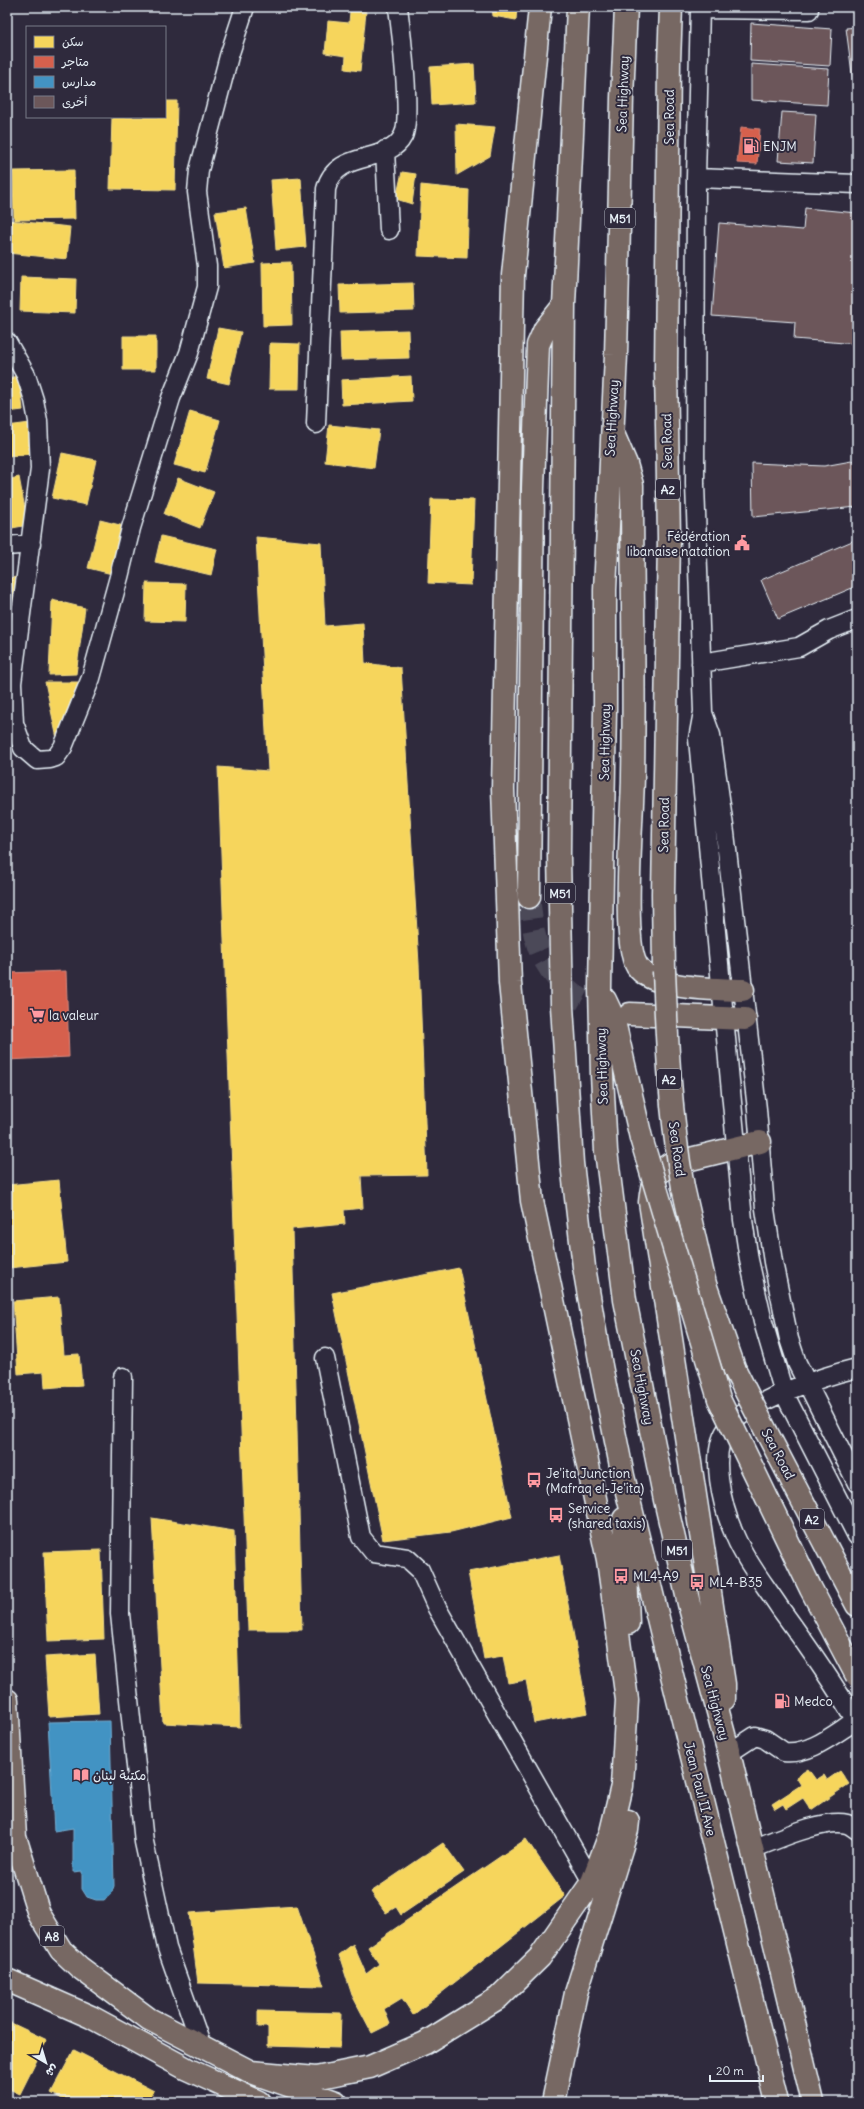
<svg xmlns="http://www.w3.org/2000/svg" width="864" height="2109" viewBox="0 0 864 2109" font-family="Delius,'Playpen Sans Arabic',sans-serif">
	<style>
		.homes { fill: #f6d55c; stroke: #f2dd8b }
		.shops { fill: #d6604d; stroke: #db8c80 }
		.schools { fill: #4393c3; stroke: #74afd3 }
		.building { fill: #6c575a; stroke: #e8f1f8 }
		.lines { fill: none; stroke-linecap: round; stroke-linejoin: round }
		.highway-tunnel { stroke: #4b4859; stroke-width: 22; stroke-dasharray: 22 11; stroke-linecap: butt }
		.minor-casing { stroke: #e8f1f8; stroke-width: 21 }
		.highway-casing { stroke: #e8f1f8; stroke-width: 25 }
		.minor { stroke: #2f2a3d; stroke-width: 18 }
		.highway { stroke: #776864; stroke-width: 22 }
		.highway-bridge-casing { stroke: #e8f1f8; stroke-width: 25; stroke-linecap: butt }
		.highway-bridge { stroke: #776864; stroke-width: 22 }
		.labels { text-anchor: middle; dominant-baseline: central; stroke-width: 4; stroke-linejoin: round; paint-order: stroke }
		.shield { fill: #2f2a3d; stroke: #b0b5c0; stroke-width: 1 }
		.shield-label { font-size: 12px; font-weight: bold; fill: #e8f1f8 }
		.street-label { font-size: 13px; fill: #e8f1f8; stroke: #2f2a3d }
		.poi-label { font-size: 13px; fill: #e8f1f8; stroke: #2f2a3d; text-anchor: start }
	</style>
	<rect width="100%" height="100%" fill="#2f2a3d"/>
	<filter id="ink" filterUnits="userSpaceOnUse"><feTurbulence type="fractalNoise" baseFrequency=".025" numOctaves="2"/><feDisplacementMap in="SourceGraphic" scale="8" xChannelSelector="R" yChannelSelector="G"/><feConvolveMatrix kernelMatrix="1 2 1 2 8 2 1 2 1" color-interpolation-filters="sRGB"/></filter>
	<g filter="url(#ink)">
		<path class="homes" d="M492,7H517L516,20L493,16Z
			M350,11L366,12L360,71L345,69L346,56L325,53L328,21L349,23Z
			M474,64L476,102L432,105L430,67Z
			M165,101H177L175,190L110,189L112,117H165Z
			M456,124L495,127L490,156L457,175Z
			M74,170L75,219L14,220L13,171Z
			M402,172L416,174L412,204L396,199Z
			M301,178L306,247L276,250L271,180Z
			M421,185L469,190L467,258L418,256Z
			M246,208L255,263L224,268L215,212Z
			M7,220L70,227L67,259L7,253Z
			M291,262L292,325L263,326L262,263Z
			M21,277L76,279L75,313L20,311Z
			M413,283L414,311L340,313L339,285Z
			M218,328L241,332L229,384L207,379Z
			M408,330L409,358L341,360L340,332Z
			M123,336H156V370H123Z
			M270,343L300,344L299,389H269Z
			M19,376L23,410L7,412V378Z
			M411,376L412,401L342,405L341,380Z
			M190,411L220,420L205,473L174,465Z
			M30,423L32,454L7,456V426Z
			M329,425L379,430L374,468L325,462Z
			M62,453L96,460L86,505L52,498Z
			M19,477L28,525L7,529V480Z
			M178,478L214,492L200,528L164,514Z
			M431,499L474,500L471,585L428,583Z
			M100,520L124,526L112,574L88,568Z
			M161,536L217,549L211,575L155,562Z
			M256,537L321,543L325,626L363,623L365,663L401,668L419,964L427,1175L361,1176L363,1208L344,1210L345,1224L292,1229L302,1630H248L218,767L268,771Z
			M20,577L16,601H7V578Z
			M146,583L186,584L185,622L145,621Z
			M52,600L85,608L76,674L49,675Z
			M45,682H88L59,748Z
			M59,1180L67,1262L9,1268L7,1244V1185Z
			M459,1268L512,1517L451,1532L383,1540L332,1293Z
			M59,1297L64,1355L79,1354L82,1385L45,1388L44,1372L18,1374L13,1301Z
			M152,1518L234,1531L240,1727L163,1723Z
			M101,1550L104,1639L48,1641L44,1552Z
			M559,1555L588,1713L534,1723L526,1680L508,1683L503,1656L484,1659L468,1572Z
			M95,1654L99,1714L49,1717L45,1657Z
			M808,1769L816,1780L824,1775L827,1780L840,1771L849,1784L811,1810L803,1798L786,1809L783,1804L775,1809L772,1804L801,1785L796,1777Z
			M526,1839L565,1896L413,2015L402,1998L384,2009L390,2024L372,2033L352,1995L339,1955L353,1944L366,1974L379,1964L368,1947Z
			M443,1843L464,1872L401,1915L396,1907L386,1913L371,1892Z
			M297,1906L324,1986L198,1983L189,1913Z
			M258,2011L341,2013L340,2048L268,2046V2027H258Z
			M7,2021L47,2040L20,2094L7,2088Z
			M74,2050L154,2091L148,2102H68L51,2093Z"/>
		<path class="shops" d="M741,127L760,129L757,164L737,163Z
			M66,971L69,1057L7,1060V973Z"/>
		<path class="schools" d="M110,1721L114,1886L111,1894L104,1900H96L87,1897L82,1889V1871L73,1872V1828L54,1831L48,1722Z"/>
		<path class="building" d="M751,23L832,29L830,66L750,61Z
			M857,27V96H855L846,28Z
			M751,64L829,69L827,105L751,100Z
			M782,112L816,114L813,163L778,161Z
			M805,208L857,213V344L794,339L795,322L712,316L719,223L803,230Z
			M857,460V507L753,517L752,463L824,466Z
			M857,539V586L778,619L761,580Z"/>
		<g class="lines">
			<path class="highway-tunnel" d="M529,897C531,912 532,928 537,943C544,968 569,997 594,1005C601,1008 610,1009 618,1011"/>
			<defs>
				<path id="minor" d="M700,7L696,178L695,484L703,712L698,739L743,1220L749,1260L763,1322L784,1393L857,1536
					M700,9L809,10
					M385,150L389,230
					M696,178L857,184
					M7,342L26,375L34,400L38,421L40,469L12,683L14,723L23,748L37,760L50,759L56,757L63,747L91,678L119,577L131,528L171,398L189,353L207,287V266L197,192L199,170L229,56L245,7
					M316,424L326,189C336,148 388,166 403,136C412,120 401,29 398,7
					M7,546L31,544
					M701,663L799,647L829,630L857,619
					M703,713L711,735L725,833L757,1109L765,1209L773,1262L789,1339L797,1363L857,1483
					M325,1358L361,1537L374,1553L407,1558L420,1570L437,1608L592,1882
					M857,1368C824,1376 751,1400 729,1426C707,1452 723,1509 735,1536C746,1562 765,1585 780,1608C807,1645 834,1684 857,1723
					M123,1377L120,1614L144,1842L167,1948L202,2047
					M729,1753L755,1736L765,1739L784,1752C810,1755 834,1734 855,1721
					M752,1849C774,1841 824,1818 847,1824C850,1825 854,1828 857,1830"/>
				<path id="highway" d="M578,7L564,305L559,856L562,1006L572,1163L584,1267L601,1366L623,1476L777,2102
					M626,7L622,98L616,355L605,590V710L600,988L602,1075L606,1151L625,1300L665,1500L689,1604L729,1753L813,2102
					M614,436L626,464L632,485C632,582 635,678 633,775C633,811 621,942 637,966C652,990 716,989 743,990
					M529,897L533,488L538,345L545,329L564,305
					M664,971L663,894L669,538L666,369L669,62L671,7
					M605,1000L613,1017L641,1138
					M630,1014L745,1019
					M683,1187L705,1284L735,1370
					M767,1433L857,1605
					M624,1519L628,1623
					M724,1699V1684L650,1202C652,1183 653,1175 670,1164L760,1142
					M7,1700L15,1837L39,1914L61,1950L79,1967L149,2019L251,2072L336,2102
					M7,1980L91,2017L187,2069L259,2102
					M251,2072L316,2078L370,2067L425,2043L498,1998L540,1957L592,1882L611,1832L622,1786L627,1700L608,1560L532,1201L510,983L503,789L513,275L540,7
					M553,2102L576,1993L627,1830L628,1821"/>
			</defs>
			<use href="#minor" class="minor-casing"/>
			<use href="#highway" class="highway-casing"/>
			<use href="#minor" class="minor"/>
			<use href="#highway" class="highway"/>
			<defs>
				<path id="highway-bridge" d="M664,971C667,1043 670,1115 683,1187
					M641,1138L719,1399L811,1589L857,1676
					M735,1370L767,1433"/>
			</defs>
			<use href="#highway-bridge" class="highway-bridge-casing"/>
			<use href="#highway-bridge" class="highway-bridge"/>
		</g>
	</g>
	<defs>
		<symbol id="fuel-bare" viewBox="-9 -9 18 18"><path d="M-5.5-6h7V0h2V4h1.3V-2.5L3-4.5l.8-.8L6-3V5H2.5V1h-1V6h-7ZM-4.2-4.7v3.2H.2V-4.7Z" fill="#ff9aa2" stroke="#2f2a3d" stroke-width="2.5" paint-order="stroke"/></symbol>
		<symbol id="civic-bare" viewBox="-9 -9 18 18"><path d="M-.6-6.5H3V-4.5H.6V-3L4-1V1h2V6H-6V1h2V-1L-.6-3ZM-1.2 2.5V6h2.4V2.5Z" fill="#ff9aa2" stroke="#2f2a3d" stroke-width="2.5" paint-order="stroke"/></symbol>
		<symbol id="supermarket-bare" viewBox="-9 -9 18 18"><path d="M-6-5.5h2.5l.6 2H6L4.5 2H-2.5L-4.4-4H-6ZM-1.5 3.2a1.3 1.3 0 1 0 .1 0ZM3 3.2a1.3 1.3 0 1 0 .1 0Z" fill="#ff9aa2" stroke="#2f2a3d" stroke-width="2.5" paint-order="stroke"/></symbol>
		<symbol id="bus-bare" viewBox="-9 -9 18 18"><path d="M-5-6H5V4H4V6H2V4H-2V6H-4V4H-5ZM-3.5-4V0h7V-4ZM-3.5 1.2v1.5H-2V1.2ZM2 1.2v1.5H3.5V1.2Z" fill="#ff9aa2" stroke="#2f2a3d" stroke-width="2.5" paint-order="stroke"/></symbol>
		<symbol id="library-bare" viewBox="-9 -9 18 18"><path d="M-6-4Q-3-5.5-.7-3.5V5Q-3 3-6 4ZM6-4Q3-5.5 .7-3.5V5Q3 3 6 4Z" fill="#ff9aa2" stroke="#2f2a3d" stroke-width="2.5" paint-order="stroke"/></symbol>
	</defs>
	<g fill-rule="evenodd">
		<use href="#fuel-bare" x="740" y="135" width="22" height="22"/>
		<use href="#civic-bare" x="731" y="532" width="22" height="22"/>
		<use href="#supermarket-bare" x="26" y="1004" width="22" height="22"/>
		<use href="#bus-bare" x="523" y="1469" width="22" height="22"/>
		<use href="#bus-bare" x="545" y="1504" width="22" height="22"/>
		<use href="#bus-bare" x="610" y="1565" width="22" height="22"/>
		<use href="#bus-bare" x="686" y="1571" width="22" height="22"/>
		<use href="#fuel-bare" x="771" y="1690" width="22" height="22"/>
		<use href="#library-bare" x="70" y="1764" width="22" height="22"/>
	</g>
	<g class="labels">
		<g class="shield">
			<rect x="605" y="208" width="30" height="20" rx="3"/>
			<rect x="656" y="479" width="24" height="20" rx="3"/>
			<rect x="545" y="883" width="30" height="20" rx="3"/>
			<rect x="657" y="1069" width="24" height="20" rx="3"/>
			<rect x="800" y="1509" width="24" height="20" rx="3"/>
			<rect x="662" y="1540" width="30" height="20" rx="3"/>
			<rect x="40" y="1926" width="24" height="20" rx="3"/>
		</g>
		<g class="shield-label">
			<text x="620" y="218">M51</text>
			<text x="668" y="489">A2</text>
			<text x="560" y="893">M51</text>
			<text x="669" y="1079">A2</text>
			<text x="812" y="1519">A2</text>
			<text x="677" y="1550">M51</text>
			<text x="52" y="1936">A8</text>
		</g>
		<g class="street-label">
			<text transform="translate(623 94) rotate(-88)">Sea Highway</text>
			<text transform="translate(669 117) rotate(-90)">Sea Road</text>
			<text transform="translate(612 418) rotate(-87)">Sea Highway</text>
			<text transform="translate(667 441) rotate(-91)">Sea Road</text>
			<text transform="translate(605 742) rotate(-89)">Sea Highway</text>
			<text transform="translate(664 825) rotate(-89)">Sea Road</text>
			<text transform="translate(602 1066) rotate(-92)">Sea Highway</text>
			<text transform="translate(677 1149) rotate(82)">Sea Road</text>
			<text transform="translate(642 1387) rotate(79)">Sea Highway</text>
			<text transform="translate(778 1454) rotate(62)">Sea Road</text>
			<text transform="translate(715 1703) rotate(75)">Sea Highway</text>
			<text transform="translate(700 1789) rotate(76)">Jean Paul II Ave</text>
		</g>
		<g class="poi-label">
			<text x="763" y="146">ENJM</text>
			<text x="730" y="536" text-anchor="end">Fédération<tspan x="730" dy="15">libanaise natation</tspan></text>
			<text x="49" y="1015">la valeur</text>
			<text x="546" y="1473">Je'ita Junction<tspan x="546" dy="15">(Mafraq el-Je'ita)</tspan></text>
			<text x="568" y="1508">Service<tspan x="568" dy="15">(shared taxis)</tspan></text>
			<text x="633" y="1576">ML4-A9</text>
			<text x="709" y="1582">ML4-B35</text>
			<text x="794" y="1701">Medco</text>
			<text x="93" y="1775">مكتبة لبنان</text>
		</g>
	</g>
	<rect width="864" height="2109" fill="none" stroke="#2f2a3d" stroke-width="24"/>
	<rect x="12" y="12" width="840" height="2085" fill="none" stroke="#e8f1f8" stroke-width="1.5" filter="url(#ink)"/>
	<rect x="26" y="26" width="140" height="92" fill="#2f2a3d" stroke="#797a88"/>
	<rect x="34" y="36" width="20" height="12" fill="#f6d55c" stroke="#797a88"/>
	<text x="62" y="46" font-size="12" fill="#e8f1f8">سكن</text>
	<rect x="34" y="56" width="20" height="12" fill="#d6604d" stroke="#797a88"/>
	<text x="62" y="66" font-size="12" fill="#e8f1f8">متاجر</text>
	<rect x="34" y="76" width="20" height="12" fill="#4393c3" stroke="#797a88"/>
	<text x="62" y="86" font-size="12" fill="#e8f1f8">مدارس</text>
	<rect x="34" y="96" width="20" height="12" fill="#6c575a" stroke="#797a88"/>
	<text x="62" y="106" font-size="12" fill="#e8f1f8">أخرى</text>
	<g transform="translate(46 2063) rotate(142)" stroke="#2f2a3d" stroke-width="3" paint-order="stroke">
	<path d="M0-3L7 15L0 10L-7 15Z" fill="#e8f1f8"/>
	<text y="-6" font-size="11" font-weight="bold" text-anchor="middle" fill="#e8f1f8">ش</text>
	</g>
	<path d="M710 2075v6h53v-6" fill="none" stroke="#e8f1f8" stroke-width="2"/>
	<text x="716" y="2075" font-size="12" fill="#e8f1f8" stroke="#2f2a3d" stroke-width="3" paint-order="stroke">20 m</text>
</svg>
